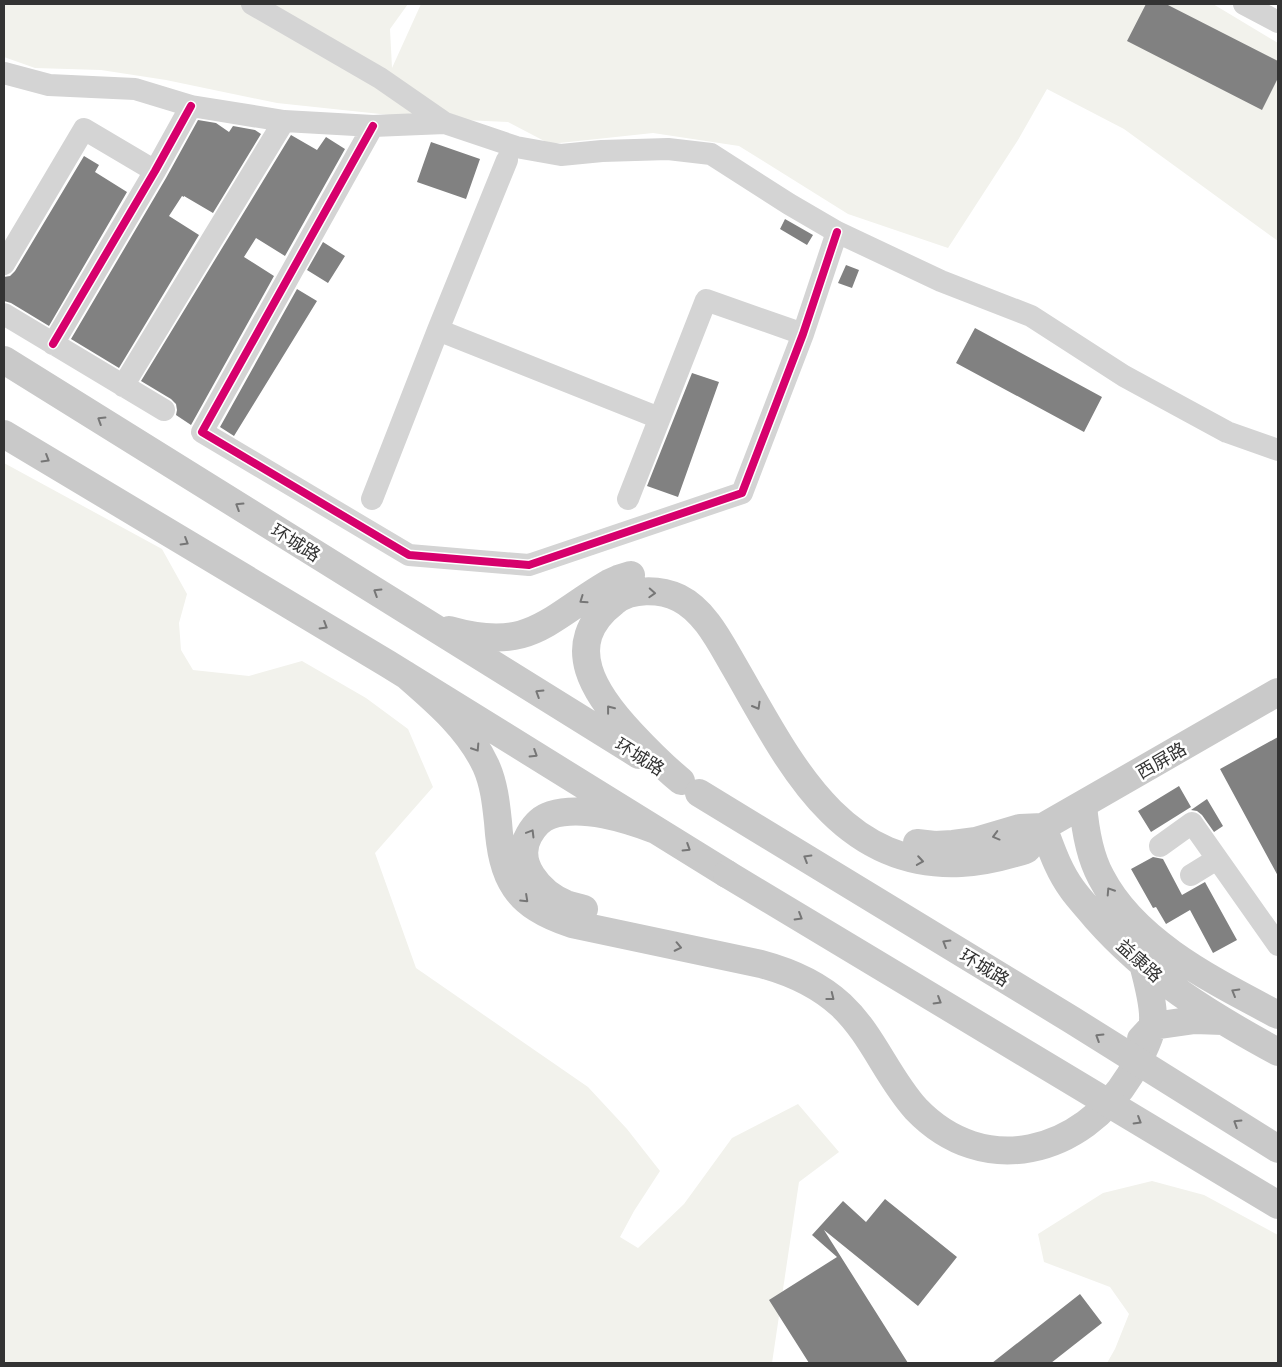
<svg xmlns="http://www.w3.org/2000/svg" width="1282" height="1367" viewBox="0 0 1282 1367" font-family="Commissioner,'Noto Sans SC',sans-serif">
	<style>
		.green { fill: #f2f2ec }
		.building { fill: #818181 }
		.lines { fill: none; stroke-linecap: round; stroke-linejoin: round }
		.minor { stroke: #d4d4d4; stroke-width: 22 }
		.major { stroke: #c9c9c9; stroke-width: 28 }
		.major-bridge { stroke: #c9c9c9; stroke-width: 28 }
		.cycleway-casing { stroke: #fff; stroke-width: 11 }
		.cycleway { stroke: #d6006c; stroke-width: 8 }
		.oneway { stroke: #767676 }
		.labels { text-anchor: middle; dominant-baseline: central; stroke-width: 5; stroke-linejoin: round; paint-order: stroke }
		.street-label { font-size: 18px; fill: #333; stroke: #fff }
	</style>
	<rect width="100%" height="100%" fill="#fff"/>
	<path class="green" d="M4,4H408L390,29L392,68L421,4H1213L1278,43V241L1124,129L1047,89L1018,140L948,248L848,214L739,146L653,133L550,144L508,122L418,118L277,103L166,80L101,70L35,68L4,57Z
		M4,463L162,549L187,594L179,623L181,650L193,670L249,676L302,661L366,698L408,729L433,787L375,853L416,968L588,1087L627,1129L660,1171L634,1211L620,1237L638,1248L684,1204L732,1138L798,1104L839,1152L799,1182L772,1363H4Z
		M1152,1181L1204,1195L1278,1235V1363H1107L1115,1349L1129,1314L1110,1287L1044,1262L1038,1234L1103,1193Z"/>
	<path class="building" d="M1146,4H1166L1278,61V78L1262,110L1127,41Z
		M198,120L216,123L229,132L233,126L255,130L261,134L213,213L184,196V197L182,196L169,216L199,235L119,368L71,339L166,178Z
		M291,135L317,150L326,137L345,149L285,256L256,238L244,257L274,276L191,425L176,415L177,410L176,404L171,399L141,381Z
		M431,142L480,159L466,199L417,182Z
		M84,156L99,165L95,172L127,192L49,326L11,303L4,301V277L10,276L15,271Z
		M785,219L813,235L807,245L780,229Z
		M323,242L345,256L328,283L307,270Z
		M846,265L859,270L852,288L838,283Z
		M297,289L317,301L234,436L220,427Z
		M975,328L1102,397L1084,432L956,363Z
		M692,373L719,382L678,497L647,486Z
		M1278,737V876L1220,769Z
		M1179,786L1191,807L1151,832L1138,811Z
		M1207,799L1223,826L1214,832L1202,815L1197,811L1191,810Z
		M1153,857L1163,859L1182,895L1205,882L1237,940L1213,953L1190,910L1166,924L1156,907L1153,908L1131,869Z
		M885,1199L957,1257L918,1306L824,1230L908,1363H809L769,1300L837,1257L812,1235L843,1201L866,1222Z
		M1080,1294L1102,1323L1051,1363H992Z"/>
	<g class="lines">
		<path class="minor" d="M252,4L380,78L445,123L516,147L561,155L602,151L668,149L711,154L789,204L837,232L941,281L1031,316L1124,376L1227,432L1278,450
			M1244,4L1278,22
			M4,73L49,85L135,89L191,106L284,121L373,126L445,123
			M373,126L202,432L409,555L529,565L742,493L803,334L837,232
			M4,264L84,129L155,171
			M4,314L164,410
			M438,330L659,418
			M53,344L155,171L191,106
			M123,386L284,121
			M372,499L438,330L507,160
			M628,499L706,300L803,334
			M1160,846L1192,823L1278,945
			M1191,875L1217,859"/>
		<path class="major" d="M4,360L639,755
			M4,434L388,664L727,874
			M449,630C530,653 546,620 609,583L618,579L631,575
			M406,675C437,702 469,729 486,766C494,784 496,803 498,822C502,880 515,905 572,924L761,964C791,972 818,984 841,1005C873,1035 887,1077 916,1109C984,1180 1082,1154 1130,1075C1138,1061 1148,1044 1152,1027C1156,1013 1147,979 1143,964
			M681,781C664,767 648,751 632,734C596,696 559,644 614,602C631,588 660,589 679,598C705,611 720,642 734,666C787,757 837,869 961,863C979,862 998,858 1015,853C1019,852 1024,851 1027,849C1031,846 1040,831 1043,827L1278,692
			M1083,804C1085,829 1089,855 1101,877C1135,943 1216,982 1278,1015
			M1043,827C1051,848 1058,870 1072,889C1079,899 1088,908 1096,918C1149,978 1208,1014 1278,1052
			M917,843L935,845L953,844L976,841L1020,828L1043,827
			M584,909C578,907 572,906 566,904C540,893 513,863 529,835C534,826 541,818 551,815C583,805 626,819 656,830
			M1141,1039L1153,1026L1195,1020L1223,1021"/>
		<path class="major-bridge" d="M699,793L1072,1020L1278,1149
			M727,874L1278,1205"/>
		<defs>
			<path id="cycleway" d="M373,126L202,432L409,555L529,565L742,493L803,334L837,232
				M53,344L155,171L191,106"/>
		</defs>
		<use href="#cycleway" class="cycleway-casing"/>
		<use href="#cycleway" class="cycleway"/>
	</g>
	<defs><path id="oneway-chevron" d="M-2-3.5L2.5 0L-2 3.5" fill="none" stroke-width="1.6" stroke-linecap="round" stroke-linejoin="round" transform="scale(1.25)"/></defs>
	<g class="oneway">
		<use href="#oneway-chevron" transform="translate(101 420) rotate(-148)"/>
		<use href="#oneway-chevron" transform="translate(46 459) rotate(31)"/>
		<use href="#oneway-chevron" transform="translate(239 506) rotate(-148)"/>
		<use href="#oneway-chevron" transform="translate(185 542) rotate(31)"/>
		<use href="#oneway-chevron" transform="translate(377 592) rotate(-148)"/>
		<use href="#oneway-chevron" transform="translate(652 593) rotate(3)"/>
		<use href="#oneway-chevron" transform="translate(583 600) rotate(145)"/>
		<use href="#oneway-chevron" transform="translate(324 626) rotate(31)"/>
		<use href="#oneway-chevron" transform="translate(539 693) rotate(-148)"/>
		<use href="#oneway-chevron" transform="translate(757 706) rotate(60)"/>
		<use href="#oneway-chevron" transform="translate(610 709) rotate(-128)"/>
		<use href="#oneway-chevron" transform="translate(476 748) rotate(57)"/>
		<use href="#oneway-chevron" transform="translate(534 754) rotate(32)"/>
		<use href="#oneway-chevron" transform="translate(531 833) rotate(-59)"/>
		<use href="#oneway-chevron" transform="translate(996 836) rotate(165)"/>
		<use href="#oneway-chevron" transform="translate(687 848) rotate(32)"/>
		<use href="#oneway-chevron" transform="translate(807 858) rotate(-149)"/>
		<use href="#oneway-chevron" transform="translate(920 861) rotate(9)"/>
		<use href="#oneway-chevron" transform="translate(1110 891) rotate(-123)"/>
		<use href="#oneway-chevron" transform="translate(525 899) rotate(43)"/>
		<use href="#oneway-chevron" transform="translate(799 917) rotate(31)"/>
		<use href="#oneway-chevron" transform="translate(946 943) rotate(-149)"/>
		<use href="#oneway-chevron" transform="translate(678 947) rotate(12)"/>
		<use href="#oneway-chevron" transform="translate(1235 992) rotate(-150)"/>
		<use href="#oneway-chevron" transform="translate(831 997) rotate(38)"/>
		<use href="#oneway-chevron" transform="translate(938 1001) rotate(31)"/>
		<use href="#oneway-chevron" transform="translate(1099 1037) rotate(-148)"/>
		<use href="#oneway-chevron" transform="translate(1138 1121) rotate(31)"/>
		<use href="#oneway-chevron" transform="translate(1237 1123) rotate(-148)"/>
	</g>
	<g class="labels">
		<g class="street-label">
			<text transform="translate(296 542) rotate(32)">环城路</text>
			<text transform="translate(640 756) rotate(32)">环城路</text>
			<text transform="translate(1161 760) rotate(-30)">西屏路</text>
			<text transform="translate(1140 960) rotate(42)">益康路</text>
			<text transform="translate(985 967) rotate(31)">环城路</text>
		</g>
	</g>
	<rect width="1282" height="1367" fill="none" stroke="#333333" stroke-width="10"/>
</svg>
